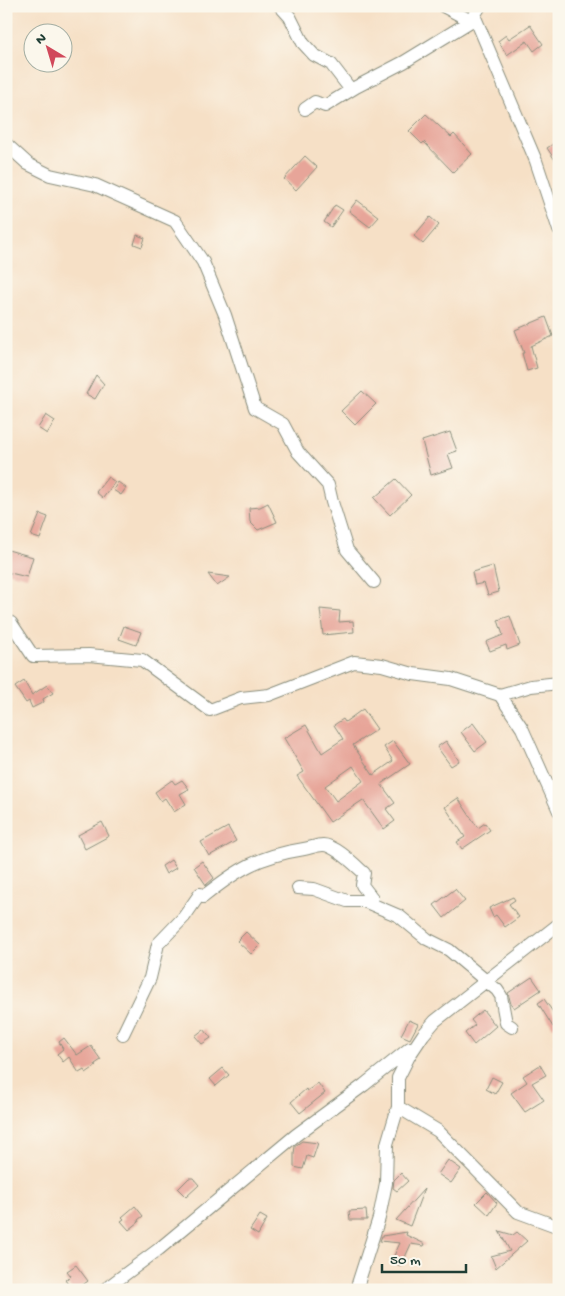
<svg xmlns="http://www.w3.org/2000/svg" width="565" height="1296" viewBox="0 0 565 1296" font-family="'Gochi Hand',sans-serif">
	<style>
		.building { fill: #e7a599; fill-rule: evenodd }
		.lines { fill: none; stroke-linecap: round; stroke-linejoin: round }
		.minor-casing { stroke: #8a8e7d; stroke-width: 14 }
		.minor { stroke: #fff; stroke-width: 12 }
	</style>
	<rect width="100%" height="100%" fill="#fbf7ec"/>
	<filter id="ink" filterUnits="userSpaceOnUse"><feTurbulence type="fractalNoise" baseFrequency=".02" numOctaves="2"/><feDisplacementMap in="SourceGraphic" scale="10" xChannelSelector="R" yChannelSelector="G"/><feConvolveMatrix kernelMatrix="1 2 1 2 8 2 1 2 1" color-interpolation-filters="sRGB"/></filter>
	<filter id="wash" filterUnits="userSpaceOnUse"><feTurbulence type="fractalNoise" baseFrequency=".0096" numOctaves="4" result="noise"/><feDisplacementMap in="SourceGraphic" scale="20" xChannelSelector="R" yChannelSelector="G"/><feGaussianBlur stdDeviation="1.12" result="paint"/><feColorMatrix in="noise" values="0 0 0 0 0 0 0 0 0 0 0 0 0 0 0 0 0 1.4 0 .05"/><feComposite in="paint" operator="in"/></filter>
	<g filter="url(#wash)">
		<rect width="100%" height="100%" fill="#f6e0c6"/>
		<g id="blocks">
			<path class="building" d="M530,25L543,44L534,51L527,41L507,55L498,41L506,35L509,39Z
				M426,114L451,137L454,134L472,154L453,172L424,142L422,144L409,131Z
				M559,140V166L547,148Z
				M305,156L317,167L296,190L284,179Z
				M357,200L379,217L370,227L349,211Z
				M335,205L343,210L331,227L324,222Z
				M430,217L439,225L423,244L414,236Z
				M137,235L145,238L142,247L134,244Z
				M546,317L553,336L531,346L537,368L527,371L522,353H524L515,330Z
				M96,375L104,384L95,399L86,394Z
				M362,391L376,404L355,425L341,411Z
				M46,415L55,421L47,434L38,428Z
				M450,432L457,451L448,454L453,468L431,475L422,441Z
				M108,477L115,482L103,498L96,492Z
				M396,479L411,495L390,515L374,498Z
				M118,482L126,488L121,495L113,490Z
				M268,503L277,522L258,530L250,522L249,508L260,507Z
				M40,514L48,517L40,539L31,536Z
				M8,550L33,557L27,577L6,572Z
				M493,566L499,592L488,595L484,583L475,585L472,572Z
				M208,574L230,577L217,586Z
				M320,609L340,611L339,622L353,621L354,632L323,635Z
				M510,616L520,645L507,650L506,645L490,651L486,642L503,635L498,620Z
				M124,626L141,632L136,645L119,639Z
				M24,681L32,695L47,685L53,693L43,699L44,702L32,708L29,701L26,703L15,687Z
				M363,709L377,729L353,745L373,775L393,761L384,747L393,741L410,764L381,784L395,803L386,809L395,821L384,829L363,800L330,822L297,776L304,772L284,738L306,725L322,753L343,739L334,725L343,719L345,722ZM353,766L363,781L336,801L325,786Z
				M473,723L487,742L475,751L461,732Z
				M446,741L459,761L451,766L437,747Z
				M172,780L175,784L182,780L189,789L180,794L186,804L174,812L165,798L161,801L155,792Z
				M458,798L478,828L485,823L490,830L462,849L457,842L465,837L445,807Z
				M102,822L109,836L85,849L78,835Z
				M228,827L236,841L209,856L201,842Z
				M171,860L176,868L166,874L162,866Z
				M202,861L214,878L206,885L194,867Z
				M455,889L465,901L444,918L434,905Z
				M513,897L515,900L509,904L519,917L505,927L496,915L493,917L489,908Z
				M246,932L260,945L251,954L237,941Z
				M532,977L541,990L514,1008L511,1004L508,993Z
				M544,999L555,1015L559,1013V1024L553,1027L538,1003Z
				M483,1010L496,1026L474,1045L465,1033L475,1025L471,1020Z
				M409,1020L418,1024L410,1039L401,1035Z
				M204,1029L211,1038L202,1044L195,1036Z
				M64,1038L77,1055L91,1046L101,1060L95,1064L96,1066L86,1073L84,1070L79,1073L69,1057L63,1062L57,1054L63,1049L59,1042Z
				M540,1065L546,1075L532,1083L544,1100L525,1112L511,1093L527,1082L523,1076Z
				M223,1068L229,1075L216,1086L210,1079Z
				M492,1077L502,1082L495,1094L486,1089Z
				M318,1083L325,1093L300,1113L291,1102L306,1089L307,1091Z
				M302,1141L318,1143L313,1158L307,1156L303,1169L294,1167V1154L295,1146Z
				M448,1160L461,1169L451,1183L438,1174Z
				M401,1173L408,1181L397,1191L393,1188L394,1180Z
				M189,1178H193L199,1185L186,1197L178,1189Z
				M424,1189L410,1226L396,1220Z
				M487,1192L497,1203L489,1215L476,1203Z
				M135,1206L143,1216L138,1220L139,1222L129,1230L121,1221L124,1219L122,1217Z
				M366,1210L367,1220H350L349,1211Z
				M260,1215L267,1219L258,1235L250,1230Z
				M499,1231L513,1235L517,1232L527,1241L496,1268L491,1256L510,1251Z
				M407,1232L406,1235L425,1244L424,1246L411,1244L401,1266L391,1262L400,1243L380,1241L382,1236Z
				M76,1265L88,1281L76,1290H72L65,1280L71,1276L67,1271Z"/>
		</g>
	</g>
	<g filter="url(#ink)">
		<use href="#blocks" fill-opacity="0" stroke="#8a8e7d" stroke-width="1"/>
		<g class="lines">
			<defs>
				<path id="minor" d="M280,6L290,17L303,43L314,55L331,64L351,90
					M443,6L471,21
					M474,15L536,161L559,230
					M305,109L315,102L325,106L356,87L404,62L471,21L480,6
					M6,144L28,164L50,175L95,185L175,221L203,262L225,315L255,408L283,424L298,452L328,485L332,502L347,550L374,582
					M6,620L11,623L33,656L89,655L142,660L210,710L241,698L269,695L354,662L382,665L413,674L451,679L500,695L522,728L559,811
					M500,695L531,686L559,683
					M298,888L314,889L347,901H364
					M203,897C238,869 259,856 304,849C310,848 317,845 323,845C335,845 355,865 364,873L362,885L372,898L364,901L399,916L427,939L449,950L497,990L501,996L506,1023L512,1027
					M123,1034L150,978L158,944L184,917L200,894
					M398,1107L438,1131L518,1212L559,1227
					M104,1290L159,1249L296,1135L364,1085L410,1048
					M356,1290L379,1218L386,1183L387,1144L398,1107V1078L409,1056L423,1035L435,1021L559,924"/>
			</defs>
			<use href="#minor" class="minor-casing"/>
			<use href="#minor" class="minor"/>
		</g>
	</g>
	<rect width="565" height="1296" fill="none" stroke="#fbf7ec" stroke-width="25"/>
	<g transform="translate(48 48) rotate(322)"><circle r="24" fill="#fbf7ec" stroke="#a3ada2"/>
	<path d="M0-4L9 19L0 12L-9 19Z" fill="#d1495b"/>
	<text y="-8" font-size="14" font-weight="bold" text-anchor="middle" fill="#1f3d34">N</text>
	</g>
	<path d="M382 1264v8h84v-8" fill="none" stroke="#1f3d34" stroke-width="2.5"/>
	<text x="390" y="1264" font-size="15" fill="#1f3d34" stroke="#fbf7ec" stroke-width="4" paint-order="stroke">50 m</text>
</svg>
